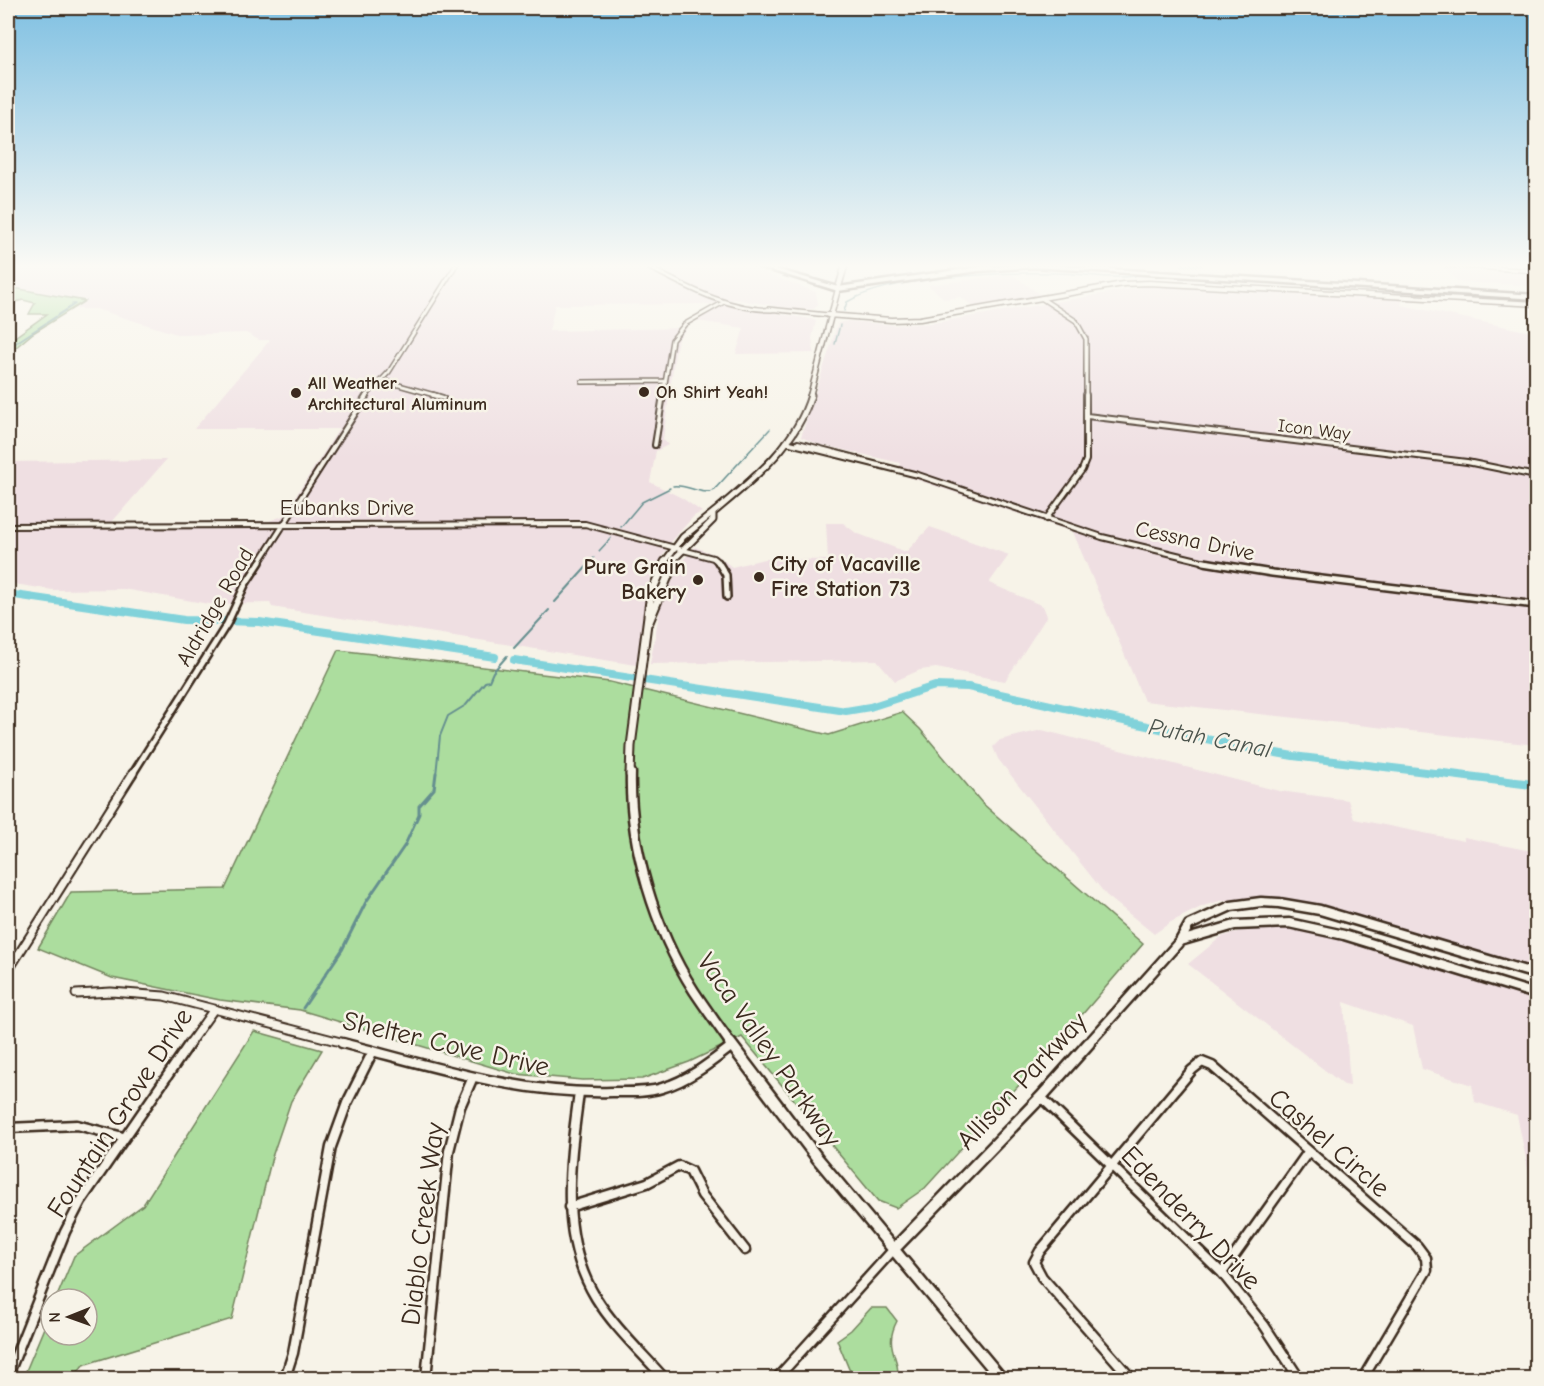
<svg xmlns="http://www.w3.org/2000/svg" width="1544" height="1386" viewBox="0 0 1544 1386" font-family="'Comic Neue',sans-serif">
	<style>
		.built { fill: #efdfe2 }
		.green { fill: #acdd9e; stroke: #74845e; stroke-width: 1.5 }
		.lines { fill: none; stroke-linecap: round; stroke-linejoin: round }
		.stream-far2 { stroke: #658f8f; stroke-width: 1.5 }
		.stream-far1 { stroke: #658f8f; stroke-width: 2 }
		.stream { stroke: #658f8f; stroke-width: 3 }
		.canal-far1 { stroke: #81d2da; stroke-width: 8 }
		.canal { stroke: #81d2da; stroke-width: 9 }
		.minor-far4-casing { stroke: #3b2a1e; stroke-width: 6 }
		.minor-far3-casing { stroke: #3b2a1e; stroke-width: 8 }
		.minor-far2-casing { stroke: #3b2a1e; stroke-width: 10 }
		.minor-far1-casing { stroke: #3b2a1e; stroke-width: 11 }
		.minor-casing { stroke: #3b2a1e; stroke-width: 13 }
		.tertiary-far4-casing { stroke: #3b2a1e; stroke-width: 7 }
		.tertiary-far3-casing { stroke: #3b2a1e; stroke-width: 9 }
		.tertiary-far2-casing { stroke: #3b2a1e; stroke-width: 11 }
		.tertiary-far1-casing { stroke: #3b2a1e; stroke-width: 13 }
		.tertiary-casing { stroke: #3b2a1e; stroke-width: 15 }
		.secondary-casing { stroke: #3b2a1e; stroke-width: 8 }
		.motorway-casing { stroke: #3b2a1e; stroke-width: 5 }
		.minor-far4 { stroke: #f7f3e8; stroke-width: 3 }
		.minor-far3 { stroke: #f7f3e8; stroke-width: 4 }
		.minor-far2 { stroke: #f7f3e8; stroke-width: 5 }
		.minor-far1 { stroke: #f7f3e8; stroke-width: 7 }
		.minor { stroke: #f7f3e8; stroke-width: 8 }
		.tertiary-far4 { stroke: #f7f3e8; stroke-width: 4 }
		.tertiary-far3 { stroke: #f7f3e8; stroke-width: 5 }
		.tertiary-far2 { stroke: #f7f3e8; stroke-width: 7 }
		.tertiary-far1 { stroke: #f7f3e8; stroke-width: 8 }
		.tertiary { stroke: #f7f3e8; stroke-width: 10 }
		.secondary { stroke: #f7f3e8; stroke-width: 4.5 }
		.motorway { fill: #f7f3e8; fill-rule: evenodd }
		.poi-dot { fill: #3b2a1e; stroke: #f7f3e8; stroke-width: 2 }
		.labels { text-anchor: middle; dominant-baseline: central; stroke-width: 5; stroke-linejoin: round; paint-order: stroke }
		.far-poi-label { font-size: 18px; font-weight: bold; fill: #3b2a1e; stroke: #f7f3e8; text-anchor: start }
		.far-street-label { font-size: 18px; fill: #3b2a1e; stroke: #f7f3e8 }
		.street-label { font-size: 22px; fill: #3b2a1e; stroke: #f7f3e8 }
		.poi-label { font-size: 22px; font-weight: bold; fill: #3b2a1e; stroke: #f7f3e8; text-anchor: start }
		.water-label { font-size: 24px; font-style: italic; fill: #4c544d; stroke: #f7f3e8 }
		.near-street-label { font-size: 27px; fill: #3b2a1e; stroke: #f7f3e8 }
	</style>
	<rect width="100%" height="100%" fill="#f7f3e8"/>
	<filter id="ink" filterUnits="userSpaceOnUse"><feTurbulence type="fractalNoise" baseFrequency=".0167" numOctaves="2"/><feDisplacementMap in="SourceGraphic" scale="12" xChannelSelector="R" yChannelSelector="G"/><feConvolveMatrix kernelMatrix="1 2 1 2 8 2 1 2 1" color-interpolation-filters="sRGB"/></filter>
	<g filter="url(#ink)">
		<path class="built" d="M8,265H742L816,292L818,304L814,309H794L735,299L713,304L555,305L549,331L687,328L678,339L675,354L663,439L668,445L656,451L650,482L682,498L702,512L694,516L674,538L653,571L647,588L636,665L272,607L270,603L209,604L123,589L53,590L8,583V462L166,460L112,522L269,521L283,516L339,429H194L270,340H259L246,333L180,335L96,309H75L85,301L8,286Z
			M1442,265H1536V286L1458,282Z
			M1012,274L1042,296L976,308L960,297L945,299L928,285Z
			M1160,284L1403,298L1401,305L1536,333V745L1144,701L1073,532L897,473L900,463L818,444L801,437L838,323L847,321L895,325L933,323Z
			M723,305L811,319L816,321L812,338L814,353L736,354L744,328L697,321Z
			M826,523H843L856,533L906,552L930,527L1009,555L989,583L1043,606L1047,616L1005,681L936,668L920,670L895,681L877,660L650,664L661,603L682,561L695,547L716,555L732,567L764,559L828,560Z
			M1042,730L1279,791L1348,800L1354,819L1464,841V837L1536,852V970L1325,906L1291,900L1247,898L1220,901L1203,906L1171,922L1154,934L1106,895L998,759L993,747L1000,740Z
			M1283,926L1304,928L1365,945L1536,999V1209L1517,1115L1475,1102L1472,1085L1422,1069L1413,1026L1344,1002L1350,1086L1344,1085L1188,964L1221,937L1247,929Z"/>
		<path class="green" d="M8,287L85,301L33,333L8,354V342L47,314H29L35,303L23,300L8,304Z
			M338,650L610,682L829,735L902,712L920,729L982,803L1143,944L1062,1038L925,1188L896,1208L878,1201L867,1188L742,1037L689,1062L642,1079L582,1080L515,1074L300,1010L220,1000L112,978L38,948L71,892L225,889Z
			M254,1031L322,1050L291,1101L272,1157L232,1319L83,1365L73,1378H23L51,1311V1335H87V1299H56L74,1256L143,1205Z
			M871,1308H887L897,1321C883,1347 900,1356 898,1378H858L849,1369L837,1340L851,1330Z"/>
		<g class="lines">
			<path class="stream-far2" d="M1181,265H1203
				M844,311L847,302C890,276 1004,272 1056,273C1083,273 1109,280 1135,276
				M835,344L840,325
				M8,348L75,304H72
				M673,486C687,484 699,495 713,491L770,429
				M621,527L642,502L670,488
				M599,551L611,538
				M590,563L594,558"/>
			<path class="stream-far1" d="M555,602L591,562
				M514,648L549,610
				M436,775L440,736L448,716L466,705L485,682L489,681L493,672L507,656"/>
			<path class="stream" d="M303,1008L342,950L366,902L405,845L419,814V806L434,789L436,773"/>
			<path class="canal-far1" d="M8,594L184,620L259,622L495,657
				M514,660L846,711L870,707L935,686L968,687L1243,747L1293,756L1451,775"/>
			<path class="canal" d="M1439,773L1536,785"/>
			<defs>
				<path id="minor-far4" d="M644,265C686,286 724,309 772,310
					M1447,265L1536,271
					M1041,298L1076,321L1086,339V396
					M768,309L828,315
					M381,380L438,396
					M582,382L665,381
					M366,396L389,372L456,265
					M663,396L672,340L685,324L724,302"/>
				<path id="minor-far3" d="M433,395L443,398
					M1087,416L1467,462L1536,476
					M786,442L918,475L1102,537L1210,563
					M798,443L856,458
					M655,445L663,395
					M1046,519L1082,470L1086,460V395
					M8,526L585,524L713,558L719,563
					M259,563L367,395"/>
				<path id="minor-far2" d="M718,562L726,575L727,597
					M1204,562L1272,573L1536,605
					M132,775L227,624L245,585L260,562"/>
				<path id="minor-far1" d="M8,971L133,773
					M76,994L111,992L164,996L348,1044
					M189,1044L214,1009"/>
				<path id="minor" d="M342,1043C432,1066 518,1095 612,1092C628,1092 646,1093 662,1088C689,1080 710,1063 732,1046
					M579,1093C570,1161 558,1236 596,1298C614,1327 641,1352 664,1378
					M1041,1097L1222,1273L1264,1325L1299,1378
					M8,1128L77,1125L123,1137
					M569,1207L647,1183L679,1166L690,1171L702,1195L745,1250
					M1222,1273L1308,1152
					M8,1375L65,1232L81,1201L190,1043
					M285,1378L293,1353L331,1147L347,1103L373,1051
					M426,1378L449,1151L460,1107L473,1077
					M777,1378L894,1249
					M1131,1378L1042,1277L1034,1262L1040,1251L1192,1070L1202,1062L1212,1066L1417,1246L1426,1258L1427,1270L1363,1378"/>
				<path id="tertiary-far4" d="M828,315L891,320L920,319L1123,284L1149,283L1536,304
					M810,396L838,289"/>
				<path id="tertiary-far3" d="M713,513C752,480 796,446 811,395
					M664,563L683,537L713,513V520L676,557L673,563"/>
				<path id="tertiary-far2" d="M649,622L674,562
					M630,775L631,746L651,593L665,562"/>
				<path id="tertiary-far1" d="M631,773C629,846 655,930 694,991C706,1009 719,1027 731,1044
					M1180,941L1235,925L1289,923L1344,935L1536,994
					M1088,1044L1180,941L1189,925L1231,906L1261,902L1279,903L1320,910L1536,974"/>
				<path id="tertiary" d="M730,1043L818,1159L1001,1378
					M894,1249L1041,1097L1089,1043"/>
				<path id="secondary" d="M838,289L845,265"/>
				<path id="motorway" d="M754,265H762L838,287L978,267L1046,265L1536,295V299L1034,267L978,271L838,291Z"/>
			</defs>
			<use href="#minor-far4" class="minor-far4-casing"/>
			<use href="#minor-far3" class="minor-far3-casing"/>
			<use href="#minor-far2" class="minor-far2-casing"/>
			<use href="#minor-far1" class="minor-far1-casing"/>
			<use href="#minor" class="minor-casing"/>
			<use href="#tertiary-far4" class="tertiary-far4-casing"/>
			<use href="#tertiary-far3" class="tertiary-far3-casing"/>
			<use href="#tertiary-far2" class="tertiary-far2-casing"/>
			<use href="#tertiary-far1" class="tertiary-far1-casing"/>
			<use href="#tertiary" class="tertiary-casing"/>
			<use href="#secondary" class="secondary-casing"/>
			<use href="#motorway" class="motorway-casing"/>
			<use href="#minor-far4" class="minor-far4"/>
			<use href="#minor-far3" class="minor-far3"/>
			<use href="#minor-far2" class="minor-far2"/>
			<use href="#minor-far1" class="minor-far1"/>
			<use href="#minor" class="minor"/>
			<use href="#tertiary-far4" class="tertiary-far4"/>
			<use href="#tertiary-far3" class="tertiary-far3"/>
			<use href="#tertiary-far2" class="tertiary-far2"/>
			<use href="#tertiary-far1" class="tertiary-far1"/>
			<use href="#tertiary" class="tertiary"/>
			<use href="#secondary" class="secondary"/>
			<use href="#motorway" class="motorway"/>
		</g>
	</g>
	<linearGradient id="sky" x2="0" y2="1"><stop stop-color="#7fc0e2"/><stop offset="0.58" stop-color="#fbfaf5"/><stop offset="1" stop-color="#fbfaf5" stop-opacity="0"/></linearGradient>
	<rect width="1544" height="459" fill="url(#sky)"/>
	<g class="poi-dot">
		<circle cx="644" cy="392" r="6"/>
		<circle cx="296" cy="393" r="6"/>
		<circle cx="759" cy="577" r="6"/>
		<circle cx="698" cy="580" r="6"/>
	</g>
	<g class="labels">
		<g class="far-poi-label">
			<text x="308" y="383">All Weather<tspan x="308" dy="21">Architectural Aluminum</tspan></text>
			<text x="656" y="392">Oh Shirt Yeah!</text>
		</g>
		<g class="far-street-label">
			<text transform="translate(1314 430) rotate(7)">Icon Way</text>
		</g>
		<g class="street-label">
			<text x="347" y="508">Eubanks Drive</text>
			<text transform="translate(1195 541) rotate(12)">Cessna Drive</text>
			<text transform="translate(215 607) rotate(-60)">Aldridge Road</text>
		</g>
		<g class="poi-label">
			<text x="771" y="564">City of Vacaville<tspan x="771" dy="25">Fire Station 73</tspan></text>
			<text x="686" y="567" text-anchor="end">Pure Grain<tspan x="686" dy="25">Bakery</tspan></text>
		</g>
		<g class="water-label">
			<text transform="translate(1210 738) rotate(11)">Putah Canal</text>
		</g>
		<g class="near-street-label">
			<text transform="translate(446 1044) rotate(13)">Shelter Cove Drive</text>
			<text transform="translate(769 1050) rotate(55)">Vaca Valley Parkway</text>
			<text transform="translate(1022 1081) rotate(-47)">Allison Parkway</text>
			<text transform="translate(120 1113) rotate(-57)">Fountain Grove Drive</text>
			<text transform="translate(1329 1143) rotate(41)">Cashel Circle</text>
			<text transform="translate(1191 1218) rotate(46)">Edenderry Drive</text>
			<text transform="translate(423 1224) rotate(-83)">Diablo Creek Way</text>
		</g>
	</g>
	<rect width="1544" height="1386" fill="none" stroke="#f7f3e8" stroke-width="30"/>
	<rect x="15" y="15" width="1514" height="1356" fill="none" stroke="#3b2a1e" stroke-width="2" filter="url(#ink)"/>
	<g transform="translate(69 1317) rotate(269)"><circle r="28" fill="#f7f3e8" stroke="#aca397" stroke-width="1.5"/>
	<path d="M0-4.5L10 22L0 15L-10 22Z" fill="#3b2a1e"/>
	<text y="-9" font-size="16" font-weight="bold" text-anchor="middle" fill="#3b2a1e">N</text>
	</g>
</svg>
